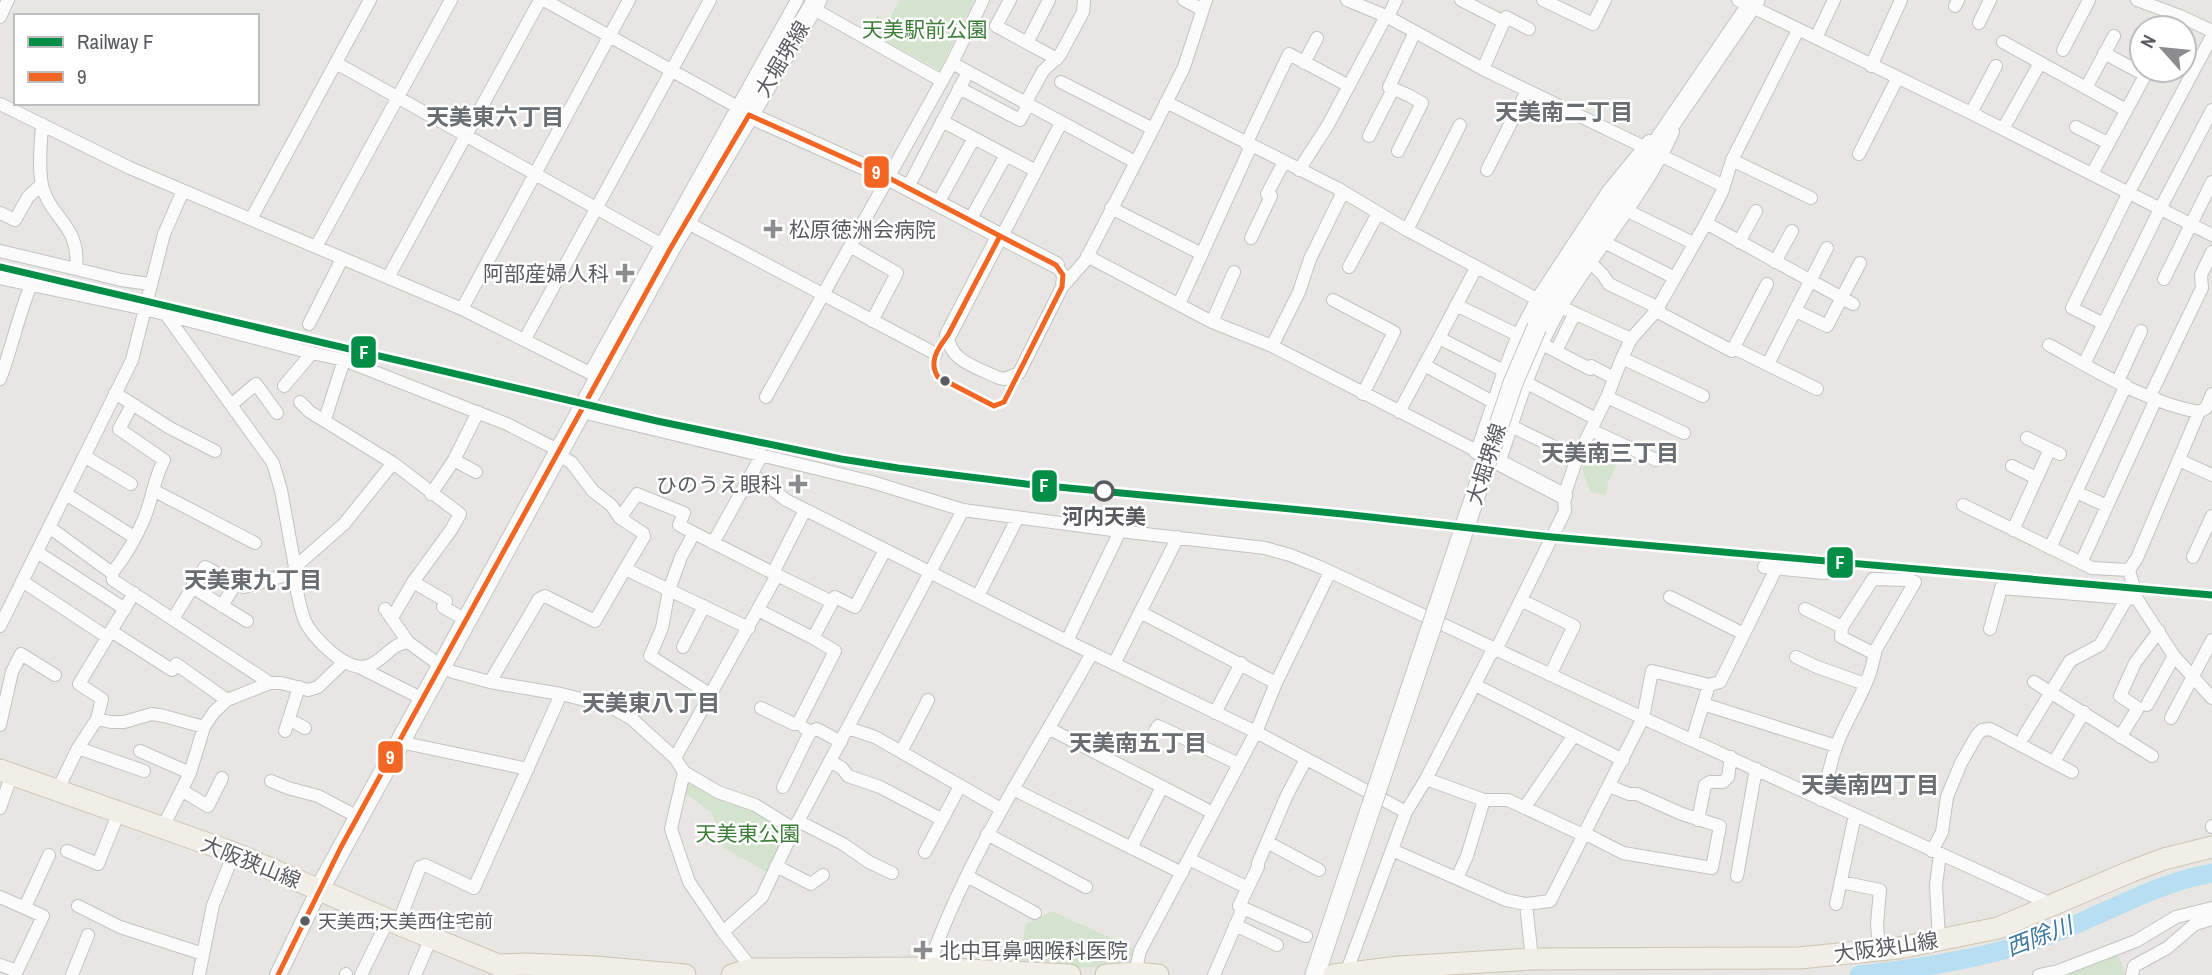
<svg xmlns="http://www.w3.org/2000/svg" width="2212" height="975" viewBox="0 0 2212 975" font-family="'Archivo Narrow','Noto Sans JP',sans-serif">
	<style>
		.green { fill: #d3e3ce }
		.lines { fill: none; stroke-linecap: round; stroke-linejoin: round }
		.river { stroke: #b7def1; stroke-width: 19 }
		.minor-casing { stroke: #c3c3c3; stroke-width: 14 }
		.tertiary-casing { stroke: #c3c3c3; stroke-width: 18 }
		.secondary-casing { stroke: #c4c4c4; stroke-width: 21 }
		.primary-casing { stroke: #cec3b2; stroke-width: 23 }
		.minor { stroke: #fcfbfb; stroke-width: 12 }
		.tertiary { stroke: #fcfbfb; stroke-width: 16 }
		.secondary { stroke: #fcfbfb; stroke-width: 19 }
		.primary { stroke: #f0eee6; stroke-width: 21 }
		.secondary-bridge-casing { stroke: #c4c4c4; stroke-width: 21; stroke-linecap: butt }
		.secondary-bridge { stroke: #fcfbfb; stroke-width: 19 }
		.bus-1-casing { stroke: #fff; stroke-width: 10 }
		.bus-1 { stroke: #f26522; stroke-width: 5 }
		.rail-1-casing { stroke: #fff; stroke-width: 12 }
		.rail-1 { stroke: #028e46; stroke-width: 7 }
		.poi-dot { fill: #8a8c8e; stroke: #fff; stroke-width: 2.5 }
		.bus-dot { fill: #585c60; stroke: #fff; stroke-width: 2.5 }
		.stop-dot { fill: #fff; stroke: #585c60; stroke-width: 3.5 }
		.labels { text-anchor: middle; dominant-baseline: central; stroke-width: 5; stroke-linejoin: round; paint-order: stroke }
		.bus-label { font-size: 19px; fill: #585c60; stroke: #fff; text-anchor: start }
		.park-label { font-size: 21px; fill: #3d7e39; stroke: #fff }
		.street-label { font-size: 21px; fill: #585c60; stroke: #fff }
		.poi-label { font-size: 21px; fill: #585c60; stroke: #fff; text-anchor: start }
		.stop-label { font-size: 21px; font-weight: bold; fill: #585c60; stroke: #fff }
		.neighbourhood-label { font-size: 23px; font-weight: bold; fill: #696e72; stroke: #fff }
		.water-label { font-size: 23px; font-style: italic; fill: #40789f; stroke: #fff }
		.line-badge { stroke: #fff; stroke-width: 2.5 }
		.badge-label { font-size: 19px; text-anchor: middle; font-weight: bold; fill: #fff }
	</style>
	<rect width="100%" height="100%" fill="#e8e6e2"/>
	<path class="green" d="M900,0H974L940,70L868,32L877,15L888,21Z
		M1594,453L1617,464L1608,482L1606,495L1590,492L1582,469L1584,465L1588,466Z
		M687,776L751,806L785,827L787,833L769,873L724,848L712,813L685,793Z
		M1052,911L1137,950L1133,966L1064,968L1018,966L1026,924Z
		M2117,953L2126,975H2063Z"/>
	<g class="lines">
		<path class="river" d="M1859,975C1921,968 1989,958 2047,936C2102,916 2154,883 2212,873"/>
		<defs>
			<path id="minor" d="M544,0L743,110
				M1010,0L996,26L1057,59
				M1184,0L1201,9
				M1347,0L1388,17L1483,69L1644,147
				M1461,0L1504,22
				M1543,0L1593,24L1605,0
				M1738,0L1971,113L2212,235
				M2137,0L2180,16L2212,31
				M1955,6L1958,0
				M812,8L942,81
				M0,17L8,0
				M1388,17L1396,0
				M1979,23L1990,0
				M1816,38L1834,0
				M2003,42L2126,110
				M1027,43L1049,0
				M2063,50L2089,0
				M2104,53L2145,75
				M336,63L666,247
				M952,63L1135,162
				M1304,63L1317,38
				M1871,66L1901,0
				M1483,69L1506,17L1529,29
				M1061,82L1153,129
				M959,88L1020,120L1028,105
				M2086,88L2114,36
				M1166,102L1337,188L1407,230L1537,299
				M0,104L130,168L462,309L600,378
				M1025,104L1043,71L1060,55L1083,12L1084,0
				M1971,113L1996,66
				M942,121L1036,171
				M42,124C41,143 38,166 42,185C50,219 81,225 76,269L121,280L150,284
				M2076,127L2108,143
				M2003,129L2040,63
				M1369,136L1393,89
				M1246,144L1289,54L1349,86
				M1398,151L1422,103L1408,95L1389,87L1415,32
				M1859,154L1897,79
				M1662,156L1724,186
				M1732,160L1811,198
				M1299,170L1328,125L1386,16
				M1487,170L1527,91
				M2092,174L2148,70
				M908,187L968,72
				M938,203L974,138
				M1111,208L1202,254
				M1626,210L1693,243
				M0,213L15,220L28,197L42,184
				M251,219L370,0
				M970,220L1006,155
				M686,222L936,354
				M1706,223L1853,304
				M1407,230L1460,125
				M1002,236L1061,123
				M1251,238L1271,196L1267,194L1284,162
				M1604,242L1675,278
				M1739,242L1756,211
				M850,246L897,273L872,321
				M316,247L451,0
				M0,251L76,269
				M1087,256L1212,322L1272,346L1477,451L1504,371L1518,335L1537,299L1608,191L1649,141
				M1590,262L1603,275L1609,284L1659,308
				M1775,262L1792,231
				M1349,267L1378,213
				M389,276L540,0
				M0,278L145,309L312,353L344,360L507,424L560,451
				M2164,279L2212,182
				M1062,287L1085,261L1153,129L1184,67L1206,0
				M1333,300L1394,332L1363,394
				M1179,304L1251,146
				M1456,305L1518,335
				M1561,307L1631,339
				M462,309L629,0
				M1656,311L1732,351L1767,284
				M1796,311L1827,326L1860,263
				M167,316L273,463L281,490L295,567L293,573C297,588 299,607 305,621C313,639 347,672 367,666C383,662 390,644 408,642L441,666L453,672L490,682L561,694L609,706L632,719L675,758L684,772L718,792L755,805L794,829
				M1212,322L1234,272
				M309,324L342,259
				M2104,324L2072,308L2129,192L2212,36
				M948,335C948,361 979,368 999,378L1005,379L1019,373L1062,287L1063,275L1056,265
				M1439,338L1476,268
				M525,339L710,0
				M1542,344L1590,369L1591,366L1614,378
				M2049,345C2095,370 2147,403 2199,412
				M1272,346L1299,292L1310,259L1343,192
				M1734,348L1817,389
				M1556,351L1575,313
				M1622,358L1703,396
				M1768,364L1827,248
				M2084,364L2160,209L2212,110
				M1424,365L1493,402
				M590,373L797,0
				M0,379C12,348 18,316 31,285
				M2118,381L2141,331
				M1525,382L1596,419
				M284,386L312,353
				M115,393L170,428L215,451
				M2150,396L2202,288L2201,275L2212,252
				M766,397L952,63L983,0
				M1607,397L1684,433
				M300,402L310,412L393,463L460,514L451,530L413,582L446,601L443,607L466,620
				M232,404L256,384L277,413
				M582,412L872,482L963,510L1120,531L1067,641
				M1399,412L1439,338L1504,371
				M325,419L344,360
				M1511,426L1577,458
				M1591,430L1656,460
				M2027,438L2060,454
				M557,455L571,462L593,491L612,506L620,518L643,533L644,537L625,569
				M84,456L131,484
				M454,460L476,472
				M2179,460L2212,475
				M1499,464C1517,409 1533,354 1563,304C1598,247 1645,194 1673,132
				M2012,466L2036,478
				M753,475L786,500L1067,641L1256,732L1406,812
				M153,490L255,543
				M2076,492L2107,506
				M66,494L134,537
				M431,494L454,460L478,412
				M1963,505L2092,568L2129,570
				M620,518L637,494L684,513L679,525L694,533
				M49,527L112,573L113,580L270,683
				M2013,530L2050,449
				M1120,531L1265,548L1290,555L1320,567L1643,718L2053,905
				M713,543L762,455
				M2050,548L2126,385
				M37,552L125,609
				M2193,557L2212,516
				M2081,563L2156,399
				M295,567L344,524L393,463
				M1764,567L1824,573
				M112,573C125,557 136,538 144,519C152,500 154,478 164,460L119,429L132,405
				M773,573L805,510
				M777,575L832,602
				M22,581L107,637
				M192,587L247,621
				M978,596L1018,517
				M1670,597L1744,634
				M2137,599L2129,570L2137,558L2199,412L2206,408L2212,394
				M1521,600L1574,626L1550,675
				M222,606L236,583
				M385,609L408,642
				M1805,609L1842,627
				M758,610L813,638L835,651L798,724H794L761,708
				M1140,612L1276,683
				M392,618L413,582
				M173,619L205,567L244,587L293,573
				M0,626L132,360L164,234L183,191
				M1990,629L2001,588L2137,599L2174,656L2212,698
				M111,631L172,670L176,664L227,700
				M813,638L835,597L855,607L885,550
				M683,647L704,606
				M1796,657L1817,667L1865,684
				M1114,664L1178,537
				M361,668L423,699
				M490,682L539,599L545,596L595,621L625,569L749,628
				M2034,682L2152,756
				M1475,685L1623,760
				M1703,704L1836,746
				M2147,705L2174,656
				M1215,713L1241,663
				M2171,718L2212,640
				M97,719L111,722H124L152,714L164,716L204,727
				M289,719L305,728
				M0,725L12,672L21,654L55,675
				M804,728L810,732L817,729L841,742
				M848,728L875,737L1001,809
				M1050,729L1213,813
				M285,731L299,687
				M1154,733L1158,726L1239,764
				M2024,736L2070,661L2100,645L2127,598
				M2120,737L2138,708L2120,696L2135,663L2159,631
				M1692,740L1709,685L1720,682L1776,569
				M400,742L528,769
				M78,748L144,771
				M140,751L190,773
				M901,752L928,700
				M2057,757L2084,712
				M675,758L777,575L694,533L681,557L669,590L662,628L650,656L711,695
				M830,761L842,768L848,776L880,787L941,819
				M684,772L671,829L689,882L723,932L752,969V975
				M1426,779L1484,800H1508L1583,835
				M271,781L288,788L318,796L358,817
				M783,787L810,732
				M58,789L78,748L97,719L102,699L79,684L134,593
				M1013,789L1182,873
				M181,790L208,806L222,778
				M1821,800C1827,783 1830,764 1836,747C1847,715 1871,686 1875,651L1915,582L1908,580L1873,579L1842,627L1841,637L1875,654
				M1525,807L1574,735
				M0,808L12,774
				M1698,820L1705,785L1710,782H1723L1728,777L1731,757
				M798,821L843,844L869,862L892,873
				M2212,826V827
				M163,827L190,773L204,727L214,712L227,700L270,683H281L308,690L318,687L343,663
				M1584,833L1623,853L1712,868L1720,826L1682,814L1637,794H1629L1609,786
				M987,834L1086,887
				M1267,842L1319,870
				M1131,848L1162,787
				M1392,850L1506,900L1526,904L1550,901L1643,718L1652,671L1709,685
				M67,851L98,864L119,812
				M1932,851L1942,832L1947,797L1961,763L1977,735L1982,730L1990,729L2072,772
				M925,852L960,786
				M1189,859L1248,888
				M425,865L474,888L561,694
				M776,866L811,884L823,875
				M967,876L1035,913
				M1737,876L1756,769
				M1457,878L1467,856L1484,800
				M1841,882L1880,890L1877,924L1879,951
				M0,897L43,916L17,971
				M1526,904L1532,959
				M1836,904L1855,815
				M78,906L120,927L203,954
				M25,907L49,855
				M1243,908L1306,936
				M398,924L420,867
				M1235,925L1277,945
				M723,932L762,897L794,829L963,510
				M1939,940L1936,885L1940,854
				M0,965L17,971L15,975
				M928,968C967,855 1034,757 1092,653
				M1135,973L1140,951L1256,732L1276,683L1330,572
				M1346,973L1406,812L1426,779L1490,655L1496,650L1565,511L1564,496L1577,458L1607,397L1622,358L1631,339L1656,311L1706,223L1722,192L1732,160L1798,30
				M72,975L88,935
				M199,975L213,905L234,853
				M346,975V974
				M361,975L388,920
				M415,975L431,938
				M1214,975L1243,908L1239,906L1258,867V863L1287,795L1306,759
				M2039,975L2058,971L2136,941L2176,917L2212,908
				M2132,975L2134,966L2167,948L2195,924L2212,919"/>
			<path id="tertiary" d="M749,115L889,178L1056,265
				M948,335L1000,235
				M1477,451L1564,496
				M278,975L319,890"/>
			<path id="secondary" d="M1537,327L1576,262L1755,0
				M319,890L670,249L817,0
				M1315,975L1371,807"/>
			<path id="primary" d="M0,770L234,853L398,924L498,965L526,964L595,967L685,975
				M732,975L752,969L928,968L1070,975
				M1106,975L1135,973L1158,975
				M1334,975L1399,967L1532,959L1799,958L1899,948L1998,928L2132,871L2164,859L2212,847"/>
		</defs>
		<use href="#minor" class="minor-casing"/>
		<use href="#tertiary" class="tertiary-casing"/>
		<use href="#secondary" class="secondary-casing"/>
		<use href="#primary" class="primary-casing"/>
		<use href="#minor" class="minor"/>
		<use href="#tertiary" class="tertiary"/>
		<use href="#secondary" class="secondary"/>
		<use href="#primary" class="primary"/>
		<defs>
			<path id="secondary-bridge" d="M1371,807L1513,383L1537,327"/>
		</defs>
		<use href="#secondary-bridge" class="secondary-bridge-casing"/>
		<use href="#secondary-bridge" class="secondary-bridge"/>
		<defs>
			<path id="bus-1" d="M749,115L889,178L1000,236
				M1000,236L1056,265L1063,275L1062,287L1004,402L994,406L938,377C928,362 938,348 948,335Z
				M278,975L341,847L670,249L749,115"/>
		</defs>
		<use href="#bus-1" class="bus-1-casing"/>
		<use href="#bus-1" class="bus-1"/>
		<defs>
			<path id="rail-1" d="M0,267L657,421L841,459L898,468L1026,484L1343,514L1552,537L2212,595"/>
		</defs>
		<use href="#rail-1" class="rail-1-casing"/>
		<use href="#rail-1" class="rail-1"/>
	</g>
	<g class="poi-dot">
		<path d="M769.5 218.5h7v7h7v7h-7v7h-7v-7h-7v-7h7z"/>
		<path d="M621.5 262.5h7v7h7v7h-7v7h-7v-7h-7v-7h7z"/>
		<path d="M794.5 473.5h7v7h7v7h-7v7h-7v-7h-7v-7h7z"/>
		<path d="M919.5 939.5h7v7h7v7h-7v7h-7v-7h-7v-7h7z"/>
	</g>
	<g class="bus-dot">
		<circle cx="945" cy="381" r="6"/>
		<circle cx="305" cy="921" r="6"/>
	</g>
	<circle class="stop-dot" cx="1104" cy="491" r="9"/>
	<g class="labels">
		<g class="bus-label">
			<text x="318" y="921">天美西;天美西住宅前</text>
		</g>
		<g class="park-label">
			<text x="925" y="29">天美駅前公園</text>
			<text x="748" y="833">天美東公園</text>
		</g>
		<g class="street-label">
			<text transform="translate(782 59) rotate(-59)">大堀堺線</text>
			<text transform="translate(1486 464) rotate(-72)">大堀堺線</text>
			<text transform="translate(251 862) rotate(22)">大阪狭山線</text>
			<text transform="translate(1886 947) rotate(-8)">大阪狭山線</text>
		</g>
		<g class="poi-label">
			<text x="789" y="229">松原徳洲会病院</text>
			<text x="609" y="273" text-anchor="end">阿部産婦人科</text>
			<text x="782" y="484" text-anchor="end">ひのうえ眼科</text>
			<text x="939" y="950">北中耳鼻咽喉科医院</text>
		</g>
		<g class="stop-label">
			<text x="1104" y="516">河内天美</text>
		</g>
		<g class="neighbourhood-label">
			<text x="1564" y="111">天美南二丁目</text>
			<text x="495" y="116">天美東六丁目</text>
			<text x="1610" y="452">天美南三丁目</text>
			<text x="253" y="579">天美東九丁目</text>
			<text x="651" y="702">天美東八丁目</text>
			<text x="1138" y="742">天美南五丁目</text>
			<text x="1870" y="784">天美南四丁目</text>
		</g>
		<g class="water-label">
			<text transform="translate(2039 936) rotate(-21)">西除川</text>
		</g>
	</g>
	<g class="line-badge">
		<rect x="863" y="155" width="27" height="34" rx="7" fill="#f26522"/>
		<rect x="350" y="335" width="27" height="34" rx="7" fill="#028e46"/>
		<rect x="1031" y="469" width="27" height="34" rx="7" fill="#028e46"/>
		<rect x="1826" y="546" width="28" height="33" rx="7" fill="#028e46"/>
		<rect x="377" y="740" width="27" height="34" rx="7" fill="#f26522"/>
	</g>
	<g class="badge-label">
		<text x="876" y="179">9</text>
		<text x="364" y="359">F</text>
		<text x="1044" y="492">F</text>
		<text x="1840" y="569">F</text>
		<text x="390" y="764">9</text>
	</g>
	<rect x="14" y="14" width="245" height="91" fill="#ffffff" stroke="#bcbebf" stroke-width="2"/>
	<rect x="28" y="37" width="35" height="10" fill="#028e46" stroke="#bcbebf" stroke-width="2"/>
	<text x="77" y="49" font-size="21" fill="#585c60">Railway F</text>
	<rect x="28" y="72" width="35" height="10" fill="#f26522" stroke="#bcbebf" stroke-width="2"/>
	<text x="77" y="84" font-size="21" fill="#585c60">9</text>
	<g transform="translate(2163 49) rotate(297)"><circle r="33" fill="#ffffff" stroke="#bcbebf" stroke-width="2"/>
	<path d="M0-5L12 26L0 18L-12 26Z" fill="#8a8c8e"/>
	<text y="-10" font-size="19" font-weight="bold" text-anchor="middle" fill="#585c60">N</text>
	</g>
</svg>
